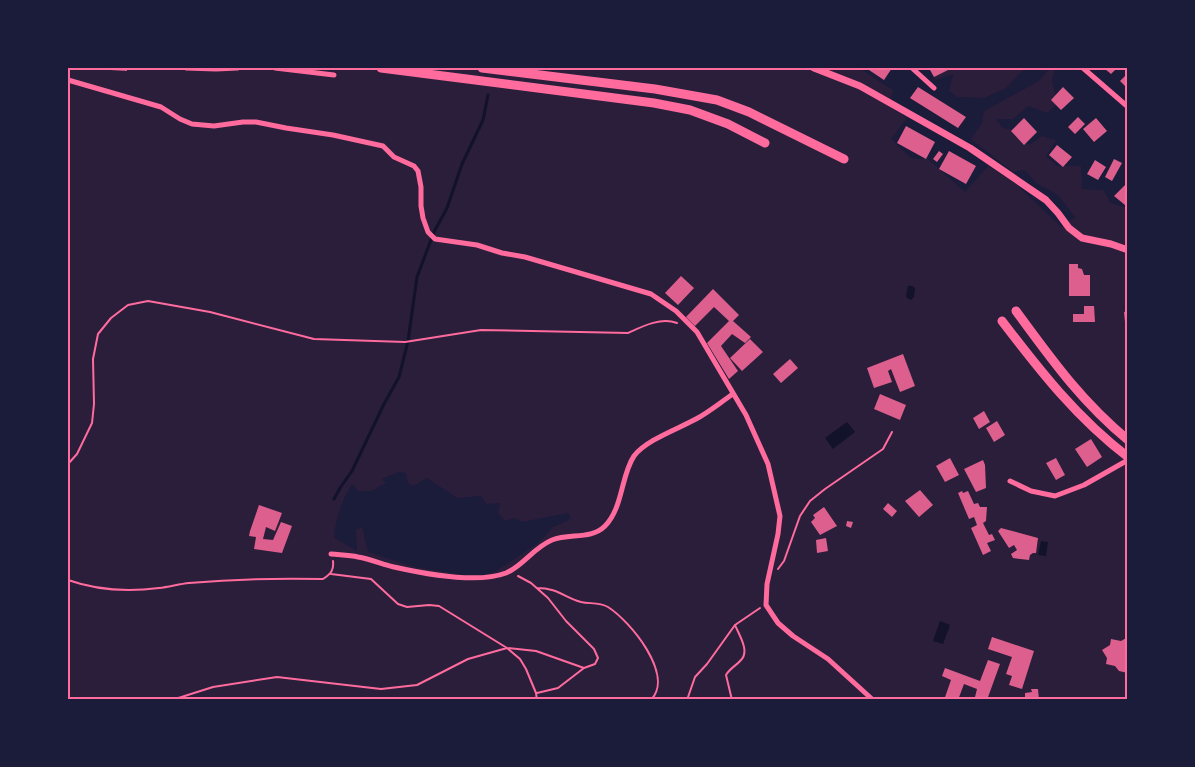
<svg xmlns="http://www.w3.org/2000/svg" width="1195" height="767" viewBox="0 0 1195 767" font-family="'PT Sans Narrow',sans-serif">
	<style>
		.green { fill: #2a1e3b; fill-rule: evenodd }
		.water { fill: #12122b }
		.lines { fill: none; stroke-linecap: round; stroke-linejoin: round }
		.stream { stroke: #12122b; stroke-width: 3 }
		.building { fill: #dd5f8e }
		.path { stroke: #ff6b9d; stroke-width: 2 }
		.minor { stroke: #ff6b9d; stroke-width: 5 }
		.secondary { stroke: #ff6b9d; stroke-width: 7 }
		.motorway { stroke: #ff6b9d; stroke-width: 9 }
		.neatline { fill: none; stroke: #ff6b9d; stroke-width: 2 }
	</style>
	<rect width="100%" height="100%" fill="#1b1b3a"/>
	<path class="green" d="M68,68H859L894,91L887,105L907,118L891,139L912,159H928L965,192L988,166L1015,183L1061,227L1075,217L1058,195L1036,183L1025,170L1013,172L971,139L982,123L984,111L1039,81L1048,70L1039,68H1055L1052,80L1057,104L1047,113L1028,106L1013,119H996L1003,128L1013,130L1029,145L1042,136L1056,140L1046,156L1057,166H1081L1082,189L1103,190L1111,203L1127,208V699H68ZM398,472L406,473L408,483L413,486L427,478L457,498L481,496L486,504L500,503L498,513L505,521L514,518L522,522L568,513L571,517L567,521L553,527L538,543L495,572L476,577L415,567L368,552L362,527L356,530L357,551L334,538C336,518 341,502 352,484L358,491H371L386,483L382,479Z
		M928,68H1025L1006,88L984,98L958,97L949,91L953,74L935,80Z"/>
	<path class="water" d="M908,286H912L915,288L914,297L911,300L907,298L906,296Z
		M847,422L855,432L833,449L825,438Z
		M1041,541L1048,542L1046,556L1038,555Z
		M940,621L950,625L943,644L933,641Z"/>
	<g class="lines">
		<path class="stream" d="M334,499L340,488L352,471L384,404L399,377L408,341L417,277L434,232L447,208L462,164L483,120L488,95"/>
	</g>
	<path class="building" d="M93,68H127V71L93,69Z
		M866,68H892L884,80Z
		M929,68H952L934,77Z
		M1106,68H1117L1111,74L1105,69Z
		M1128,73V89L1120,81Z
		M918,87L966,117L958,128L910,98Z
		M1063,87L1074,98L1061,110L1051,100Z
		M1078,117L1085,124L1075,134L1068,127Z
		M1024,118L1037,132L1024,145L1011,131Z
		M1096,118L1107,131L1094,142L1083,129Z
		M906,126L935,142L926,159L897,143Z
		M1057,145L1072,157L1063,167L1049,155Z
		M939,151L943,154L937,162L933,159Z
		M949,151L976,166L966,184L939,169Z
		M1114,159L1122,163L1112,181L1105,177Z
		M1095,160L1106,167L1098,180L1087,174Z
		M1128,182V202L1125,205L1114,196Z
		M1069,264H1078V268L1082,269L1084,275H1090V296H1069Z
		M681,276L694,288L678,305L665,293Z
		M713,289L739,315L733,321L751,337L745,343L732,334L721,346L738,371L729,379L707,343L729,321L714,307L695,326L686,317Z
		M1084,306H1094L1095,322H1073V314H1084Z
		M1128,311V331L1126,332L1124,312Z
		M750,339L763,352L742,371L730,358Z
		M903,354L915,386L900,392L891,369L888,371L892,382L874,388L867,368Z
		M790,359L798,368L781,383L773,374Z
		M880,394L906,405L900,420L874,409Z
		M984,411L990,422L979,429L973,418Z
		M997,421L1005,435L994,442L986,428Z
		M1091,439L1102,457L1087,467L1075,449Z
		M950,458L959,475L945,482L936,466Z
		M1056,458L1065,475L1056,480L1046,463Z
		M983,460L985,465L986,488L976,492L964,469Z
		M920,490L933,505L919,517L905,501Z
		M962,491L963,493L968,491L974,504L978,503L980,507H987L986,521L983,523L989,535L992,534L995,540L987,543L991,551L983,555L971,528L977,525L974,517L969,519L958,493Z
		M888,503L897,511L892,517L883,509Z
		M259,505L282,513L275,531L266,527L263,539L273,540L281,522L292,526L282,553L254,549L256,537L249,536L250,531Z
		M824,507L837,526L820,535L811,522L815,518L813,515Z
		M847,521L853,522L851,528L846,526Z
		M1001,528L1038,538L1036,553H1033L1030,555L1029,560L1013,558L1011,554L1017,550L1014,545L1009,548L998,531Z
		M826,538L828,551L817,553L816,540Z
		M992,637L1034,651L1022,689L1009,685L1012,676L1006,674L1012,657L988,649Z
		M1128,637V673L1119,671L1115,666L1106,664L1107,658L1102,650L1110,645L1111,639L1121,641Z
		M988,660L1000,664L987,700H967L975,697L977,689L964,684L958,700H944L951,680L942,676L945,668L980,681Z
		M1031,689H1038L1039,700H1025V693L1032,692Z"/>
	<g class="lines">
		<path class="path" d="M68,464L77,454L92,423L94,404L93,359L98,334L111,318L128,305L148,301L210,312L314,339L405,342L481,330L628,333C643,326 661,317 677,323
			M778,569L784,561L800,516L810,501L825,489L883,449L892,432
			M331,574L371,579L398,604L407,607L429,605L439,606L507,648L520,659L526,669L536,693L537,700
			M68,580C96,590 128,592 159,588C169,587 179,584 189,583C234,579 279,578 323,579C331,574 334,570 333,561
			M537,588C557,588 564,597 581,602C590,604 599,602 608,607C630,621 675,675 651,700
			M537,693L558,688L584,668
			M172,700L213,687L277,677L381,689L417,685L468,659L507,648L536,651L584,668L595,664L598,658L594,649L566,621L548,598L531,583L518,576
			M687,700L695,677L707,664L735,625L760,608
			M732,700L726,675C730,668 736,666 741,660C750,651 739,635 735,625"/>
		<path class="minor" d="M186,68L216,69L238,68
			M275,68L334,75
			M912,68L934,88
			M1083,68L1128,107
			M68,80L161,107L180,119L192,124L214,126L243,122H256L286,128L333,135L383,146L394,157L414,166L418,171L421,187V206L423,218L428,232L435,239L477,245L502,253L525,257L651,294L676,311L697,332L746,415L768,464L780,516L778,534L767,584L766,605L778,623L793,636L828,659L873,700
			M1010,481L1031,491L1055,496L1084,485L1128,460
			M331,554C340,555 349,555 358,557C370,559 382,564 394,567C425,574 477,584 506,573C523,566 533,548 552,540C570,533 591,540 605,526C623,508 621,475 634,456C646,440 678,429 696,419C709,412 721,402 733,394"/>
		<path class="secondary" d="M814,68L860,86L970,148L1046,200L1058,213L1069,228L1082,238L1111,244L1128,250"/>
		<path class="motorway" d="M381,68L654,103L690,110L728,124L765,143
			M482,68L655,89L717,100L749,112L844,159
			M1016,311C1052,360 1081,401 1128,440
			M1002,321C1041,372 1077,418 1128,457"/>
	</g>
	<rect width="1195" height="767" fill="none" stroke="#1b1b3a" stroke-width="138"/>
	<rect x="69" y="69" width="1057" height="629" class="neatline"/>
</svg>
